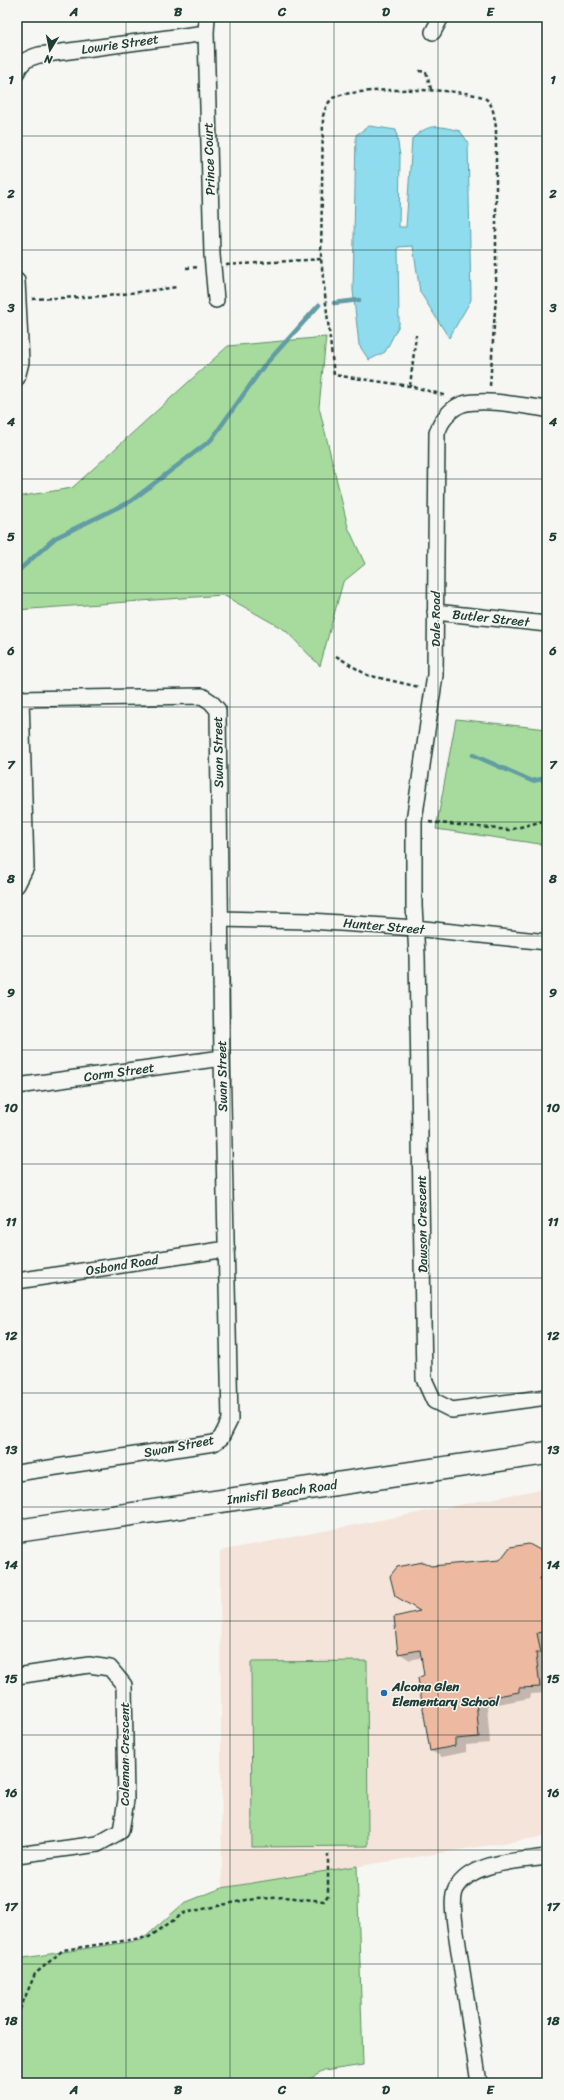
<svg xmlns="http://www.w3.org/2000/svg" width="564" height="2100" viewBox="0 0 564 2100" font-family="Sriracha,sans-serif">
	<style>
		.built { fill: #f4e4da }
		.green { fill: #a6db9d; stroke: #628c68 }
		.water { fill: #8edcee; stroke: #629ca4 }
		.shadow { fill: #0003 }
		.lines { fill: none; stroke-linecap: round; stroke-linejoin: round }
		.stream { stroke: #629ca4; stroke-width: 4.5 }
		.building { fill: #eeb9a1; stroke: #1f3d34 }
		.minor-casing { stroke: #1f3d34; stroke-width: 18 }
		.secondary-casing { stroke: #1f3d34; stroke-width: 25 }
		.path { stroke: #1f3d34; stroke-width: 2.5; stroke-dasharray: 4 3; stroke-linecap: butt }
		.minor { stroke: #f6f6f2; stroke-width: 15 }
		.secondary { stroke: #f6f6f2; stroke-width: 22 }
		.grid { fill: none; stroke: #1f3d34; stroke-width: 1; stroke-opacity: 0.55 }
		.poi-dot { fill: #1f6fb2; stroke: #f6f6f2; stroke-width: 1.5 }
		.labels { text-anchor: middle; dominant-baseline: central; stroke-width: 3; stroke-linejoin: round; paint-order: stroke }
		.street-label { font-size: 13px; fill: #1f3d34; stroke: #f6f6f2 }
		.poi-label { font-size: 13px; font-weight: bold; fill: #1f3d34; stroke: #f6f6f2; text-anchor: start }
		.neatline { fill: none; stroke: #1f3d34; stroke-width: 1.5 }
		.grid-label { font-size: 13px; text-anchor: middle; font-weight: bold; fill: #1f3d34 }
	</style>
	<rect width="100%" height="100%" fill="#f6f6f2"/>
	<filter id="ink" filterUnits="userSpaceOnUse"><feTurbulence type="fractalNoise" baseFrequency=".025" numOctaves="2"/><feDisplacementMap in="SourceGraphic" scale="8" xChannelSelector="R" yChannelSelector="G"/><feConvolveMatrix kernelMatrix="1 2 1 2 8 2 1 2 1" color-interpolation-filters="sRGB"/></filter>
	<g filter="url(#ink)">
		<path class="built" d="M547,1488V1836L222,1888L220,1551Z"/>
		<path class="green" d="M326,337L319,407L348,527L365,564L343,582L320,666L285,630L223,595L17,610V497L72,488L228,346Z
			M456,719L547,729V845L436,829Z
			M367,1661L368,1846L252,1847L251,1662Z
			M357,1866L363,2065L324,2071L302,2083H17V1959L142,1940L184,1903L222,1888Z"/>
		<path class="water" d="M369,126L396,130L400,156L399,227H406L412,139C430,122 438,126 460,131L468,142L471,300L449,338L420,292L413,246L398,247L399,325L385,352L369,360L359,345L353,290L356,135Z"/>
		<path class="shadow" d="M529,1545L547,1555V1693L531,1694L530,1698L487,1706L490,1743L466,1745V1752L442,1757L431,1751L423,1657L410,1660L399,1653L423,1611L431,1567L501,1561Z"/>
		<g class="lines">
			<path class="stream" d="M334,303L359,300
				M17,572L55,538L131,501L211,440L263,367L319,305
				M473,755L532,781L547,778"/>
		</g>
		<path class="building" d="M529,1544L542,1551L546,1572L540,1578L547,1612V1631L537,1633L541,1653H536L540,1687L519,1688V1692L476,1700L479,1737L455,1739V1746L430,1751L418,1678L424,1675L420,1650L398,1654L394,1617L420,1611L395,1596L390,1576L397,1567L423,1562L431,1566L500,1560L510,1547Z"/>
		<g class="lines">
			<defs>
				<path id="minor" d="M207,17L206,33L212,255L216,300
					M433,32L441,17
					M17,72C21,61 29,58 39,55L206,33
					M17,281L21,362L17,378
					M547,409C522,406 487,398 463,404C450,408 441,421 437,433L435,675L414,821V906L417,955L424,1379L434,1401L452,1410L547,1397
					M435,612L547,624
					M17,699L202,696L211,702L218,710L222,1058L230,1420L221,1438L214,1443L17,1473
					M17,885L26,867L21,698
					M220,919L310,921L415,928L547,942
					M17,1086L222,1058
					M17,1281L227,1249
					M17,1676L89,1665L110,1668L124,1685L126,1800L121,1831L98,1844L17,1855
					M479,2083L455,1925C454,1914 451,1899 456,1889C471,1861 520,1861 547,1857"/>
				<path id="secondary" d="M17,1531L547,1453"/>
			</defs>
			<use href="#minor" class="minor-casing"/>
			<use href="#secondary" class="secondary-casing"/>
			<path class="path" d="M419,71L426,72L431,89
				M226,265L321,259
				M186,268L199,267
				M32,299L107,296L178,287
				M410,386L416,335
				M444,395L410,386L334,375L321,259L323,116C325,109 327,103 333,98C349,87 471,87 486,99C494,105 494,118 496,127V295L490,386
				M336,656L367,675L419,687
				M429,822L509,830L547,820
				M17,2016L35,1974L63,1950L149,1937L184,1913L246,1900L284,1897L324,1901L328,1895V1854"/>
			<use href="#minor" class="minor"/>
			<use href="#secondary" class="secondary"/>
		</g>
	</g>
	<path class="grid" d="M126,17V2083M230,17V2083M334,17V2083M438,17V2083M17,136H547M17,250H547M17,365H547M17,479H547M17,593H547M17,707H547M17,822H547M17,936H547M17,1050H547M17,1164H547M17,1278H547M17,1393H547M17,1507H547M17,1621H547M17,1735H547M17,1850H547M17,1964H547"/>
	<circle class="poi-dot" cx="384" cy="1693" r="4"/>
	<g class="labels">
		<g class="street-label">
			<text transform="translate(120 44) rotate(-8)">Lowrie Street</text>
			<text transform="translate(209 159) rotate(-92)">Prince Court</text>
			<text transform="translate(491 618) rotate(6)">Butler Street</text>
			<text transform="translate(435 619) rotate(-90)">Dale Road</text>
			<text transform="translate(218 752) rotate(-91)">Swan Street</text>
			<text transform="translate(384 926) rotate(5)">Hunter Street</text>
			<text transform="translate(119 1072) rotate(-8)">Corm Street</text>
			<text transform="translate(222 1076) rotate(-91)">Swan Street</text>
			<text transform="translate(422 1224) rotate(-91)">Dawson Crescent</text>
			<text transform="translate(122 1265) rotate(-9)">Osbond Road</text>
			<text transform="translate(179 1446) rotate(-11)">Swan Street</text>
			<text transform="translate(282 1492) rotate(-8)">Innisfil Beach Road</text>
			<text transform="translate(124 1754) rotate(-90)">Coleman Crescent</text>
		</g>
		<g class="poi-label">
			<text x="392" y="1686">Alcona Glen<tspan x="392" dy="15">Elementary School</tspan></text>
		</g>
	</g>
	<rect width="564" height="2100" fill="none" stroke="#f6f6f2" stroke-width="44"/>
	<g transform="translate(50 50) rotate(190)" stroke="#f6f6f2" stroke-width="3" paint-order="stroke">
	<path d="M0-3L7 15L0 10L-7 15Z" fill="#1f3d34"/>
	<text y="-6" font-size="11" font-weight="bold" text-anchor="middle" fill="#1f3d34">N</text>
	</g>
	<rect x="22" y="22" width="520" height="2056" class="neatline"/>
	<g class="grid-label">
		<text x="74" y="16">A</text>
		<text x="178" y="16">B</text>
		<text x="282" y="16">C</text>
		<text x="386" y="16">D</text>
		<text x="490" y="16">E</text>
		<text x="11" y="84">1</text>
		<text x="553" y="84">1</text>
		<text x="11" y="198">2</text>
		<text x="553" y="198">2</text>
		<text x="11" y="312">3</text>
		<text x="553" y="312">3</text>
		<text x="11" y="426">4</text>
		<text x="553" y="426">4</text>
		<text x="11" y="541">5</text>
		<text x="553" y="541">5</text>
		<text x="11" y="655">6</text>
		<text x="553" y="655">6</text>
		<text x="11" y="769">7</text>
		<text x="553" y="769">7</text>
		<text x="11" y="883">8</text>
		<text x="553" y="883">8</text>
		<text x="11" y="997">9</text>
		<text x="553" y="997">9</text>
		<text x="11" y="1112">10</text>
		<text x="553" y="1112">10</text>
		<text x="11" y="1226">11</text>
		<text x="553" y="1226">11</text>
		<text x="11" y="1340">12</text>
		<text x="553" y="1340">12</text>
		<text x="11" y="1454">13</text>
		<text x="553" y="1454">13</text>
		<text x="11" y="1569">14</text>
		<text x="553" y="1569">14</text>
		<text x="11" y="1683">15</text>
		<text x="553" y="1683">15</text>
		<text x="11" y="1797">16</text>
		<text x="553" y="1797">16</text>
		<text x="11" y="1911">17</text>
		<text x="553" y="1911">17</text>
		<text x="11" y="2025">18</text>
		<text x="553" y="2025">18</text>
		<text x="74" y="2094">A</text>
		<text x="178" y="2094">B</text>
		<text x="282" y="2094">C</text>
		<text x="386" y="2094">D</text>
		<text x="490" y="2094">E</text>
	</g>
</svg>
